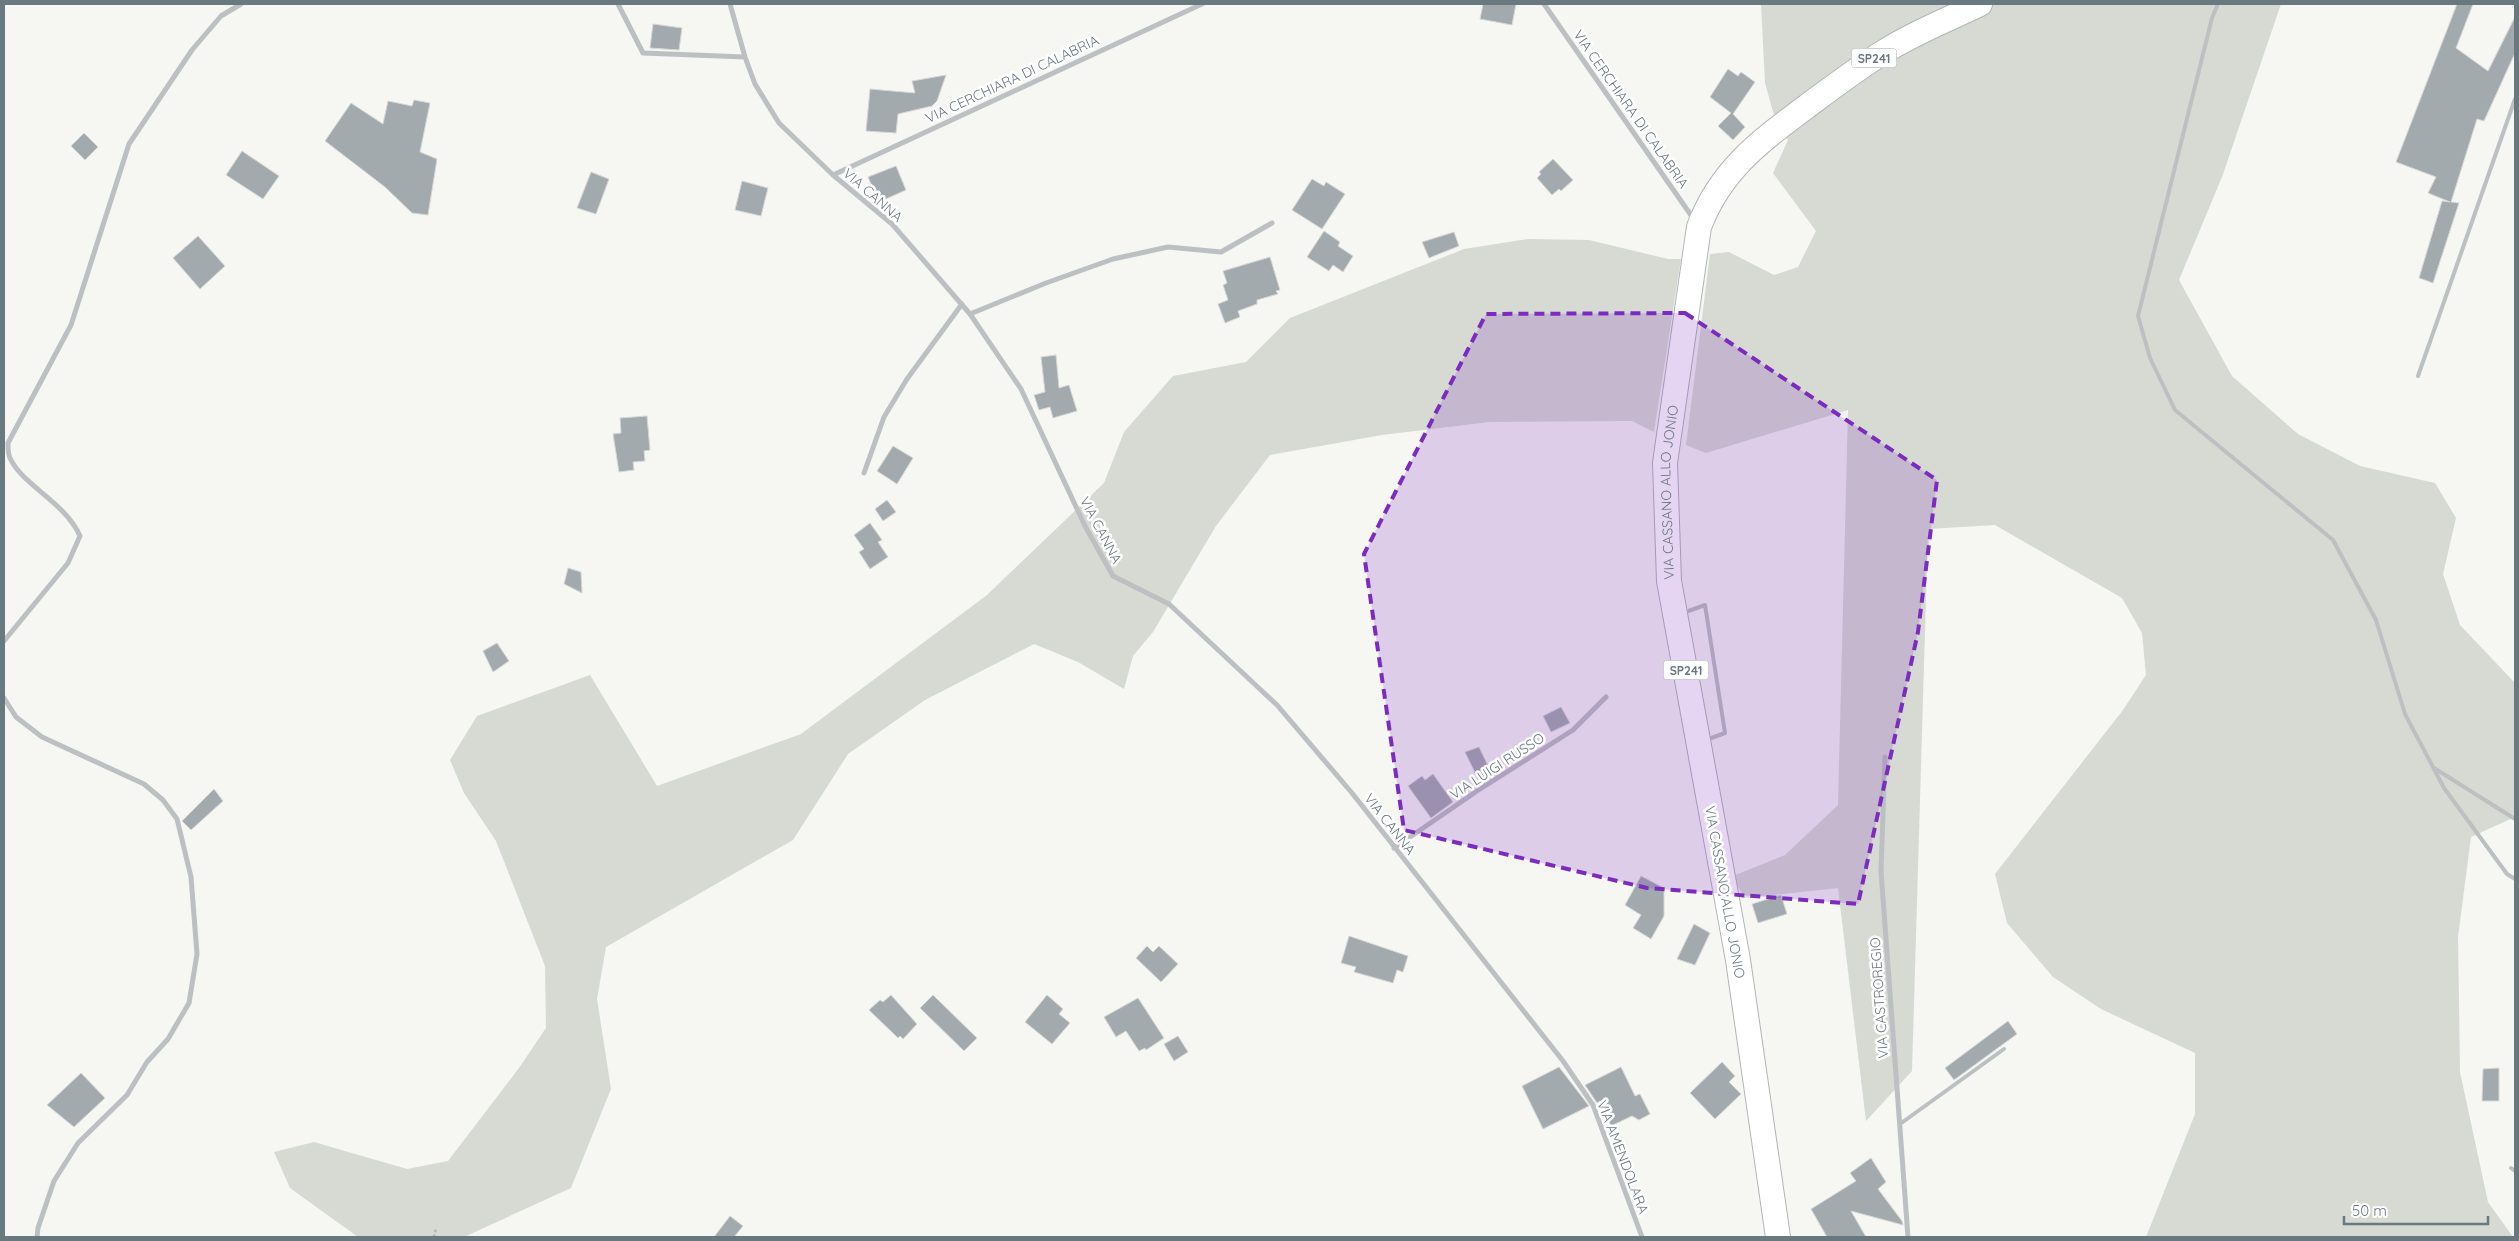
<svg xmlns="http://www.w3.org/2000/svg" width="2519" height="1241" viewBox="0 0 2519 1241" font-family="Quicksand,sans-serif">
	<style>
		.green { fill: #d6dad3 }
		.building { fill: #a2aaae; stroke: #d7d7d6 }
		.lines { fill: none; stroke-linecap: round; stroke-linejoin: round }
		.primary-casing { stroke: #b0b5b7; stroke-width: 26 }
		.path { stroke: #b6babb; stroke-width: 3; stroke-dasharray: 2.5 2.5; stroke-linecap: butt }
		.service { stroke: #bcc0c2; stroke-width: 4 }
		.minor { stroke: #bcc0c2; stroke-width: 5 }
		.primary { stroke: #fff; stroke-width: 24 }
		.marked { fill: #7b2cbf; fill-opacity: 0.2; stroke: #7b2cbf; stroke-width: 4; stroke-dasharray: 10 6; stroke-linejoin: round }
		.labels { text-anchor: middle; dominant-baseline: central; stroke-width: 5; stroke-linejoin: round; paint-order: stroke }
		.shield { fill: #fff; stroke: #96a1a6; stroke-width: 1 }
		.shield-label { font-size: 12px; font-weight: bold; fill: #697980 }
		.street-label { font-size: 14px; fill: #697980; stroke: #fff }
	</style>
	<rect width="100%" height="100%" fill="#f6f6f3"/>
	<path class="green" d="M1761,4H2281L2222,177L2179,280L2232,376L2298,434L2360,466L2435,483L2456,518L2443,574L2460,625L2515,683V817L2471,837L2458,937L2460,1072L2488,1202L2513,1237H2146L2195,1114V1053L2101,1009L2053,977L2007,923L1995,874L2123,710L2146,675L2142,633L2122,598L1995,525L1928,529L1912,1071L1866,1121L1838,888L1744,898L1733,876L1785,855L1838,805L1848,410L1706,453L1686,445L1710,254L1729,252L1774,275L1798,267L1816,231L1773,173L1788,140L1773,112L1765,83Z
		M1528,239L1589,240L1668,259H1681L1654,432L1632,421L1490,422L1382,435L1270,455L1216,526L1153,632L1133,656L1124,689L1078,662L1034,644L925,700L848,754L793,840L606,947L597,999L611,1089L571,1188L464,1237H358L290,1188L274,1152L314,1142L407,1169L448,1161L519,1068L546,1028L545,966L496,841L464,793L450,760L477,716L590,675L657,786L801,734L987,595L1104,483L1124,432L1173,376L1246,362L1290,318L1464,249Z"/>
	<path class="building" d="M1483,4H1516L1512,25L1480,19Z
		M2457,4H2473L2456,48L2488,71L2515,17V53L2484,121L2477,119L2451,202L2459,203L2433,283L2419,278L2442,201L2450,202L2428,193L2436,177L2396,162Z
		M653,24L682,28L679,50L650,48Z
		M1728,69L1738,76L1741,72L1755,82L1733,114L1745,127L1733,140L1718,126L1731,113L1710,97Z
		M946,75L937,101L932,106L898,114L896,133L866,131L870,89L915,93L912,81Z
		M414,100L430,103L420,152L437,159L428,215L412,213L385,187L325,141L351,103L383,124L388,101L412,106Z
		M84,133L98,147L85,160L71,146Z
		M242,151L279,176L263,199L226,175Z
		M1553,159L1573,180L1561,191L1559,189L1552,195L1537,178L1541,174L1539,172Z
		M896,166L906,190L879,202L868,177Z
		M591,172L609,179L596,214L577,208Z
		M1312,179L1324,186L1326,182L1345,194L1322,229L1292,210Z
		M742,181L768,188L761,216L735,210Z
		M1324,231L1340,242L1338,246L1353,256L1343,272L1333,265L1329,271L1307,257Z
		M1454,232L1459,246L1429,258L1422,242Z
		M198,236L225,266L200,289L173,258Z
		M1270,257L1280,290L1276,291L1278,294L1257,300V304L1238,311L1240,317L1225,323L1218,304L1228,300L1223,285L1227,283L1223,271Z
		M1056,355L1059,388L1069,385L1077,411L1053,418L1050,407L1039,410L1034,395L1045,392L1041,357Z
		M647,416L650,450L644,451L645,461L633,462L634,470L619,472L613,434L621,433L620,418Z
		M893,446L913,458L897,484L877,471Z
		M887,500L896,512L883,521L875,509Z
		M870,523L882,540L878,542L888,557L870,569L859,552L864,549L854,535Z
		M568,568L581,572L582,593L564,584Z
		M497,643L509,661L493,672L483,651Z
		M1561,707L1570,723L1551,732L1543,716Z
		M1479,747L1493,776L1480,783L1465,752Z
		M1433,774L1453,802L1431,818L1408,786L1422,776L1425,780Z
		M214,789L223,801L191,830L182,821Z
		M1641,876L1664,888V916L1651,939L1633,928L1641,915L1625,905Z
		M1781,895L1787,914L1758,923L1752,904Z
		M1694,924L1710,933L1695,965L1677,959Z
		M1349,936L1408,956L1403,972L1397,970L1393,983L1354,972L1356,967L1341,963Z
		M1147,946L1153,952L1159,946L1178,964L1161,982L1136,958Z
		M891,995L917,1024L903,1039L900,1036L898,1038L869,1010L880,1000L883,1002Z
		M933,995L977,1038L964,1051L920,1008Z
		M1047,995L1063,1009L1059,1014L1070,1023L1052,1044L1025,1022Z
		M1138,998L1164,1038L1146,1050L1145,1048L1139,1051L1126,1031L1116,1037L1104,1017Z
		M2008,1021L2017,1034L1954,1080L1945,1068Z
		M1178,1036L1188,1052L1174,1061L1164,1044Z
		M1722,1062L1735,1076L1729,1082L1741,1094L1715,1119L1690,1093Z
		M1559,1067L1589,1106L1543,1129L1522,1086Z
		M1621,1067L1635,1096L1640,1094L1650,1114L1639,1120L1632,1116L1611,1126L1600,1101L1597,1103L1585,1085Z
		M2499,1068V1101H2482L2483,1069Z
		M81,1073L105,1098L74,1127L47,1105Z
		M1871,1158L1886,1182L1878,1189L1902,1221L1903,1225L1851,1211L1866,1237H1827L1811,1209L1856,1181L1850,1173Z
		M730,1216L743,1226L734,1237H714Z"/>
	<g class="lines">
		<defs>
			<g id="primary">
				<path id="s1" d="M1778,1237L1738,960L1669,581L1665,463L1699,227C1720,171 1759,142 1806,107C1833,87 1859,67 1887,50C1916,32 1949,19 1980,4"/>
			</g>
		</defs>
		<use href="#primary" class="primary-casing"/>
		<path class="path" d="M434,1237L436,1228"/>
		<path class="service" d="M2218,4L2212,18L2138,316L2150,358L2175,410L2333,540L2376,620L2405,714L2444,788L2507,874L2515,879
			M2418,376L2515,99
			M1683,613L1705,605L1725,733L1706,740
			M2434,768L2515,819
			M1900,1124L2004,1049
			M2511,1168L2515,1171"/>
		<path class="minor" d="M618,4L643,53L745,57
			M730,4L745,57L755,84L779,123L833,175L892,224L970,314L1021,389L1085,526L1113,576L1169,604L1277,705L1352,793L1563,1061L1593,1105L1642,1237
			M1544,4L1695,221
			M833,175L1202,4
			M970,314L1046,283L1113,259L1168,247L1221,252L1272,223
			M864,473L884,417L907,379L962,304
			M4,641L68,563L80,536C64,501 23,486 10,458C8,454 8,448 8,443L71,325L129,144L192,50L221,16L241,4
			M4,698L16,717L42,737L144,784L163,800L177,819L191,877L197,954L189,1003L168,1039L147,1062L127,1095L78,1143L54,1181L38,1228L37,1237
			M1885,757L1881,871L1908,1237
			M1394,848L1477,791L1573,730L1606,697"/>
		<use href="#primary" class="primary"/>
	</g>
	<path class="marked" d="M1685,313L1937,480L1918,632L1858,904L1647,888L1404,830L1364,554L1486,314Z"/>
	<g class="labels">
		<g class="shield">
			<rect x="1851.5" y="48.5" width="45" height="19" rx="4"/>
			<rect x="1663.5" y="660.5" width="45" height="19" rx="4"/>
		</g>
		<g class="shield-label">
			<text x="1874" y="58">SP241</text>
			<text x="1686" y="670">SP241</text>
		</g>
		<g class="street-label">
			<text transform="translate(1012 79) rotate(-25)">VIA CERCHIARA DI CALABRIA</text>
			<text transform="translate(1631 109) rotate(55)">VIA CERCHIARA DI CALABRIA</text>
			<text transform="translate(873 195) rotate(41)">VIA CANNA</text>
			<text stroke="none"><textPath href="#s1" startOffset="754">VIA CASSANO ALLO JONIO</textPath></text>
			<text transform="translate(1101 530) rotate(62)">VIA CANNA</text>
			<text transform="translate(1497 766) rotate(-33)">VIA LUIGI RUSSO</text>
			<text transform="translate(1390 824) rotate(52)">VIA CANNA</text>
			<text transform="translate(1725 892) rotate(80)">VIA CASSANO ALLO JONIO</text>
			<text transform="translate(1879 998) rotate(-94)">VIA CASTROREGIO</text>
			<text transform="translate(1623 1157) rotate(69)">VIA AMENDOLARA</text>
		</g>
	</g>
	<rect width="2519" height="1241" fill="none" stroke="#697980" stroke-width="10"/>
	<path d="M2344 1216v8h144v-8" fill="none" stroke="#697980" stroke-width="2.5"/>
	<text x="2352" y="1216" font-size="15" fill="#697980" stroke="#ffffff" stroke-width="4" paint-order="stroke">50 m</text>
</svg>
